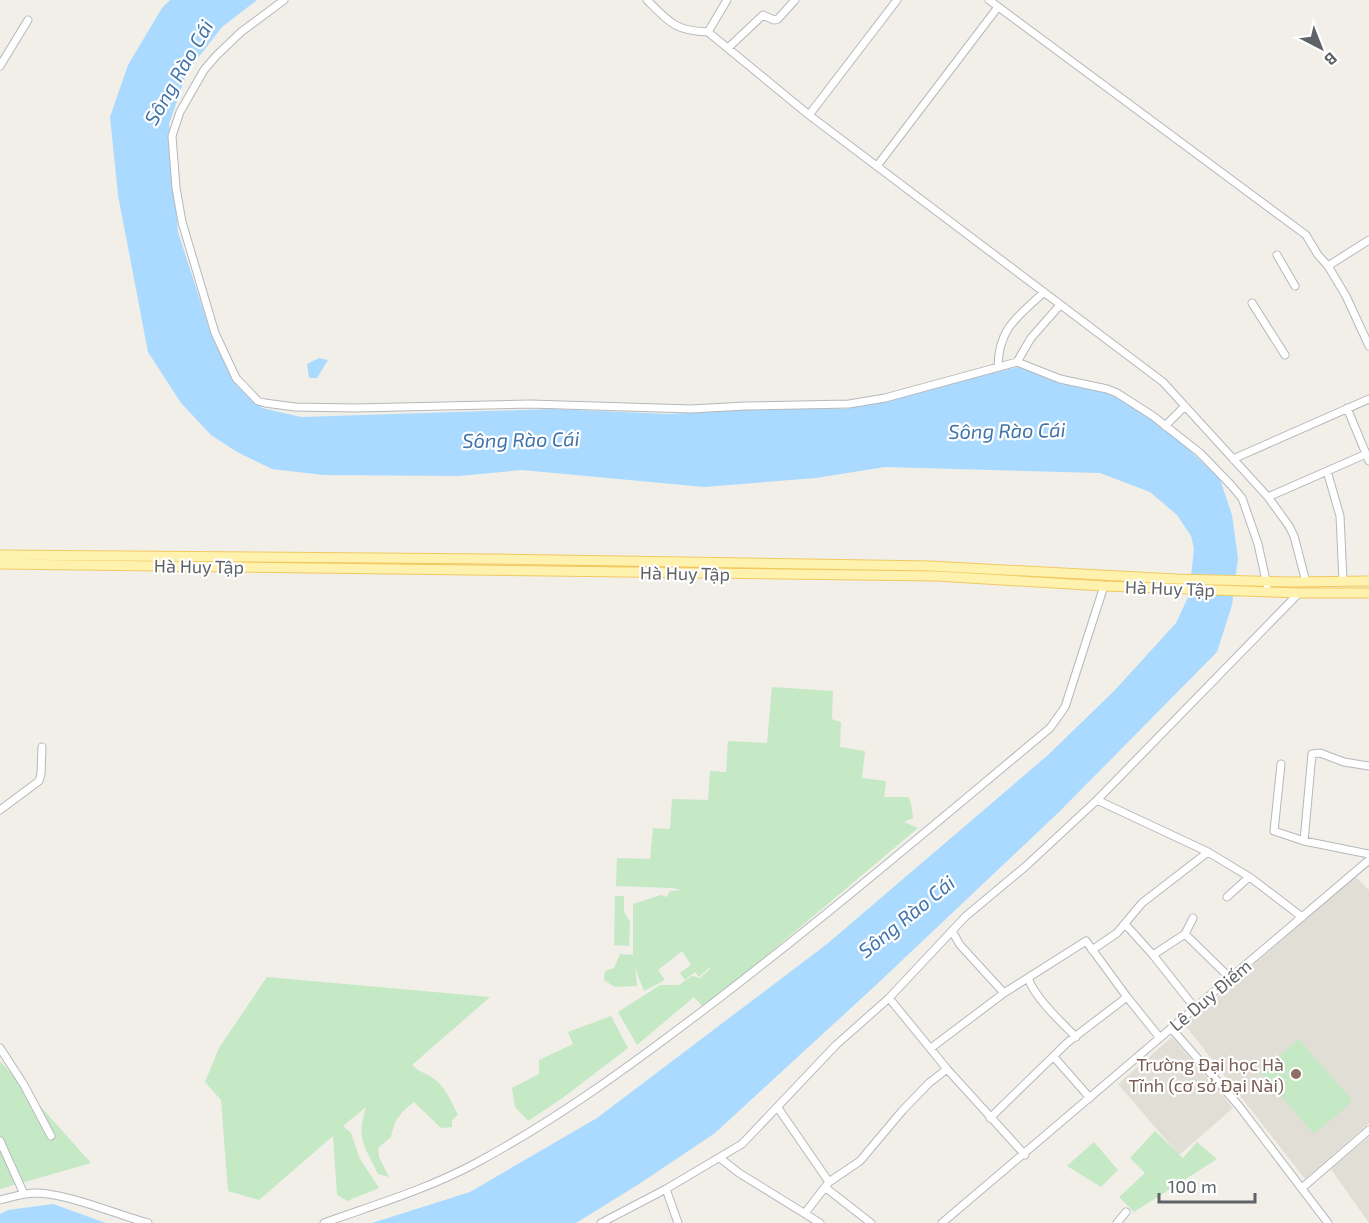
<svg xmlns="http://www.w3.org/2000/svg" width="1369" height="1223" viewBox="0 0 1369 1223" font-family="'Exo 2',sans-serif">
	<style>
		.education { fill: #e1ded6 }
		.green { fill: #c5e8c5 }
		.water { fill: #aadaff }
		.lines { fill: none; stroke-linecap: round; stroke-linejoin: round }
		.minor-casing { stroke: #b5b8bc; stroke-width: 9 }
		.major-casing { stroke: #f2c960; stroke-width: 11 }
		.minor { stroke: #fff; stroke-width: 7 }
		.major { stroke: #fff2af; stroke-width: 9 }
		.education-dot { fill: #8d6e63; stroke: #fff; stroke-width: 2 }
		.labels { text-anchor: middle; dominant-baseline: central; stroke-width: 4.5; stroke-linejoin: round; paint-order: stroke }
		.street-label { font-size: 18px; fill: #5f6368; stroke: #fff }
		.education-label { font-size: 18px; fill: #785e54; stroke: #fff; text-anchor: end }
		.water-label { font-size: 20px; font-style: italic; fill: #4174aa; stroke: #fff }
	</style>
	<rect width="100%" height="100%" fill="#f1efe8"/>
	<path class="education" d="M1355,876L1369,890V1123L1305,1179L1185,1025Z
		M1172,1037L1233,1108L1179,1155L1118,1084Z
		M1369,1137V1223L1331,1169Z"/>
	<path class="green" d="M772,687L833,691L832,719L841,722L840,747L865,751L862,778L886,781L884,797H908L911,803L913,818L904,822L918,828L704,1008L694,997L637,1045L618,1012L660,985H679L692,976L700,978L711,968L710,967L699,977L695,972L685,980L680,973L691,965L682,951L658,970L665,980L644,991L635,968L637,986L615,987L604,980L605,971L614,968L620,954L633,955V904L661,895L667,897L670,891L682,890L672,888L616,886L617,858L650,859L653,828L670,829L672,799L708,800L710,771L726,772L728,741L767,743Z
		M615,896H624V912L630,922L629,946L614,945Z
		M267,977L490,997L412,1065C418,1072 426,1073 433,1078C445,1086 452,1103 458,1115L452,1120V1127L441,1128L414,1102C400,1112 394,1121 391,1137L378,1148L379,1157L389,1177L378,1174C364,1144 356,1140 366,1107L343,1126L351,1133L360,1159L379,1188L347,1201L337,1195L333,1136L259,1200L228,1191L221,1100L205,1082L219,1048Z
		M611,1016L628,1048L564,1097L528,1121L515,1107L512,1088L539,1074V1060L573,1044L568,1032Z
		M1299,1039L1353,1101L1314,1134L1260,1072Z
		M0,1061L91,1163L0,1189Z
		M1155,1131L1183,1158L1197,1142L1217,1159L1134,1212L1119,1197L1145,1173L1130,1158Z
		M1094,1142L1118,1170L1101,1187L1067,1166Z"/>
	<path class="water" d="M170,0H257L222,27L187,72L169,124L178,232L211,334L232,379L262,408L301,417L552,409L669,414L774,408L846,409L1022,366L1113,394L1170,432L1220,479L1232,515L1238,558L1232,605L1217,652L1059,812L876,985L715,1133L639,1184L576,1223H372L470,1192L597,1118L827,944L1048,755L1115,690L1176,623L1189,595L1194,549L1191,536L1177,515L1150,492L1100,473L885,467L816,478L704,487L522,470L459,476L323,475L272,469L237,452L211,435L181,403L148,352L118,195L110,117L128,65L162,8Z
		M319,358L328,360L317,378H309L307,364Z
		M53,1204L106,1223H0V1214L8,1210Z"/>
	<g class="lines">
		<defs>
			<path id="minor" d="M284,0L241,32L216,56L204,70L180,112L172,136L176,188L182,222L215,333L236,378L258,401L265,403L295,407L356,408L530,404L691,409L745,406L849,404L885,398L1017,362L1060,379L1107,389L1117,393L1153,416L1200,453L1231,485L1242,498L1258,544L1267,585
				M647,0C669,22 675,31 708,32L809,115
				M897,0L809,115L1163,382L1268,497L1289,526L1294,536L1306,582
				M989,0L1306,235L1318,255L1328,266L1346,296L1369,346
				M708,32L727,0
				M728,48L763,15L774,20L778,19L795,0
				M0,66L28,20
				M877,166L998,7
				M1277,255L1295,286
				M1328,266L1369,240
				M1252,303L1285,355
				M1017,362L1031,338L1060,305
				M998,366C999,327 1018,317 1044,292
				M1347,408L1369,461
				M1165,426L1185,406
				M1233,459L1369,399
				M1327,471L1340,516L1343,581
				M1268,497L1366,454
				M1281,764L1274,831L1304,841
				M1369,766L1344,762L1320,753L1312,754L1304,841L1369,854
				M1097,800L1208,852L1251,878L1302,917
				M0,810L39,781L41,774L42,747
				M1227,897L1248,878
				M1125,924L1153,955L1195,1008
				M952,931L960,945L1004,993
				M1185,934L1230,978
				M1092,950L1117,933L1142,903L1208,852
				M1153,955L1185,934L1193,918
				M1028,978C1035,998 1061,1022 1076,1037
				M889,998L966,916L1026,866L1097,800L1299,593
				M1171,1028L1239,1106L1328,1223
				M0,1048L24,1085L51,1136
				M931,1048L1004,993L1086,941L1127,997
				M1054,1057L1090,1098
				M778,1108L829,1182
				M990,1118L1068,1042L1127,997L1160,1038
				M0,1141L24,1194
				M720,1158L739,1173L820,1223
				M826,1188L871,1223
				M1302,1188L1369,1130
				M666,1189L678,1223
				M0,1200C12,1197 24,1193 36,1193C70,1194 115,1214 148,1223
				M805,1213L829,1182L860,1161L902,1111L929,1083L947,1069
				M324,1223C374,1205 428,1189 476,1163C558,1119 631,1065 705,1009C823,919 936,823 1050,728L1065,707L1104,586
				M601,1223L666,1189L742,1144L836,1045L889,998L947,1069L1025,1155
				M942,1223L1369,860
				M1117,1223L1126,1212"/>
			<path id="major" d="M0,555L495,559L930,566L1176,579L1291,582L1369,581
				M0,564L936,576L1104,586L1299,593H1369"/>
		</defs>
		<use href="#minor" class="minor-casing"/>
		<use href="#major" class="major-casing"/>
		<use href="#minor" class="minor"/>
		<use href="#major" class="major"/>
	</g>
	<circle class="education-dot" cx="1296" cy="1074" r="6"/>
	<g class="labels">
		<g class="street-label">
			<text transform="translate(199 566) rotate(1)">Hà Huy Tập</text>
			<text transform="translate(685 573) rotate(1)">Hà Huy Tập</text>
			<text transform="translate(1170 588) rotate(2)">Hà Huy Tập</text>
			<text transform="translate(1210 995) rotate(-40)">Lê Duy Điếm</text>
		</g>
		<g class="education-label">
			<text x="1284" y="1064">Trường Đại học Hà<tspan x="1284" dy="21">Tĩnh (cơ sở Đại Nài)</tspan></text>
		</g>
		<g class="water-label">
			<text transform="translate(178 72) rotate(-60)">Sông Rào Cái</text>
			<text transform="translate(1007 430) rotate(-1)">Sông Rào Cái</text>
			<text transform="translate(521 439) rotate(-1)">Sông Rào Cái</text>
			<text transform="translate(906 916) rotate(-39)">Sông Rào Cái</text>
		</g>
	</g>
	<g transform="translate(1321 48) rotate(138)" stroke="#ffffff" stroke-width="4.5" paint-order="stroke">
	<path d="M0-4.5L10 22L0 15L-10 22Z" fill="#5f6368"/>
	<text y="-9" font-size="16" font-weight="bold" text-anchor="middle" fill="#5f6368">B</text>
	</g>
	<path d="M1159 1193v9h96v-9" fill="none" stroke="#5f6368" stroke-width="3"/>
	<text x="1168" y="1193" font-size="18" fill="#5f6368" stroke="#ffffff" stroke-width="4.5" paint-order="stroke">100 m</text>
</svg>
